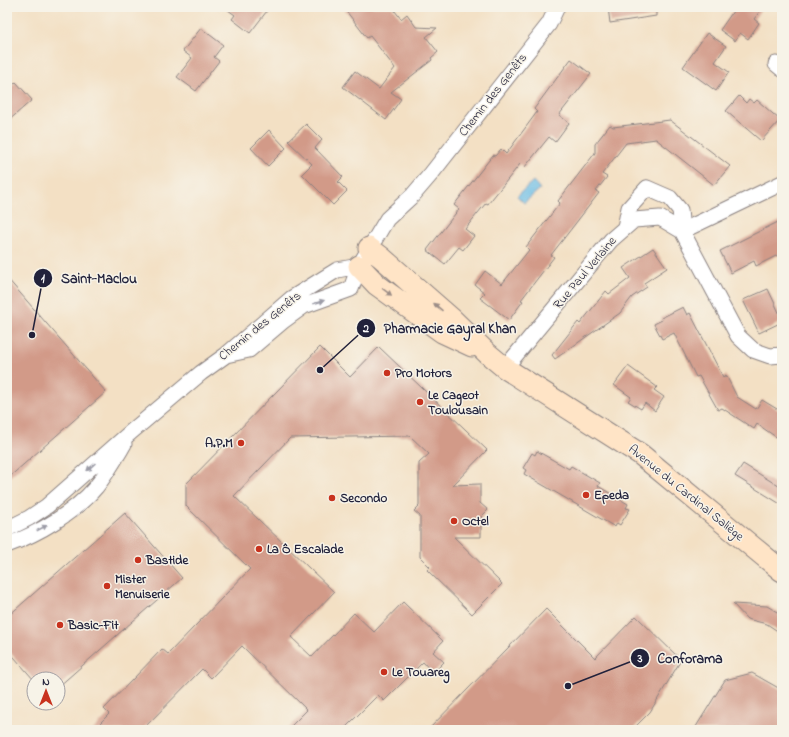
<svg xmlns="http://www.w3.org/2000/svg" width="789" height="737" viewBox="0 0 789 737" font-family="'Indie Flower',sans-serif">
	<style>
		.water { fill: #69bce5; stroke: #466f90 }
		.building { fill: #d29a88 }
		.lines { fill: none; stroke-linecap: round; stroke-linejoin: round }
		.street-casing { stroke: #8a8180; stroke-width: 17 }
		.secondary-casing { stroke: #8a8180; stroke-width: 23 }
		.street { stroke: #fff; stroke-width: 15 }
		.secondary { stroke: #ffe4c6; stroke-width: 21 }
		.oneway { fill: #9c8d87 }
		.oneway2 { fill: #9c9ca7 }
		.poi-dot { fill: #c8321e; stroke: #f7f3e8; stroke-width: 1.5 }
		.labels { text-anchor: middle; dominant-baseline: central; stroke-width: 3; stroke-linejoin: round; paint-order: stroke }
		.street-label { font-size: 13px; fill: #22223b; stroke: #f7f3e8 }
		.poi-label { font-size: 13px; font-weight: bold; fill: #22223b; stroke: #f7f3e8; text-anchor: start }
		.leader { fill: none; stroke: #22223b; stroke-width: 1.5 }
		.callout-dot { fill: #22223b; stroke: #f7f3e8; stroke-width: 1.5 }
		.mark-label { font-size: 12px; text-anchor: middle; font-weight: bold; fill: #fff }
		.callout-label { font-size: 14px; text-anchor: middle; font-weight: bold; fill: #22223b; stroke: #f7f3e8; stroke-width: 3; stroke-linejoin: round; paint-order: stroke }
	</style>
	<rect width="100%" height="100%" fill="#f7f3e8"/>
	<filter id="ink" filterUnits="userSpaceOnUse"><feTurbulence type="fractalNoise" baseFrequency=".025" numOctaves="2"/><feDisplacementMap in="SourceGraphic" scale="8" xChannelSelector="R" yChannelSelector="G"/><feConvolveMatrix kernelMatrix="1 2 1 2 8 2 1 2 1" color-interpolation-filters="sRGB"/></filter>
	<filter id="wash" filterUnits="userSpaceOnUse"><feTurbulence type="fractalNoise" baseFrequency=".012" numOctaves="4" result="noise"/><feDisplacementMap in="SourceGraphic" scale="16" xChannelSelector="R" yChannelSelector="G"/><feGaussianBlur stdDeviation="0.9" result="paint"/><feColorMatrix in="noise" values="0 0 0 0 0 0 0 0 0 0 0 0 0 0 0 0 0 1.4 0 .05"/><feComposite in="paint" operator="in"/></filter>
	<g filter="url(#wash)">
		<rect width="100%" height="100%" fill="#f3e0c4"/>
		<path class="water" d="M533,181L540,189L524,203L517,196Z"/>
		<g id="blocks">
			<path class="building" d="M224,7H270L250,33L232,19L235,15Z
				M343,7H392L401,19L407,14L416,27L437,28L426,37L438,52L431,58L432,60L391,92L401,99L386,120L343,87L355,71L379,89L395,68L370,36L367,38Z
				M608,7H656V16L610,23Z
				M736,7H763L754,19L759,23L748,39L740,33L735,41L720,30Z
				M201,28L223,45L214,57L219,61L196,91L177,77L192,58L183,51Z
				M707,33L726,46L715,62L729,72L716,91L683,67Z
				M571,59L591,74L559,115L569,123L555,142L549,137L524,168L520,164L488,204L486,203L465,229L474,236L463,250L459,247L445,264L427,250L459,209L454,205L493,155L495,156L501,149L506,154L537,112L534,109Z
				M16,82L32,100L7,122V90Z
				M739,96L746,103L749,99L754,103L757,100L780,120L761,141L726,111Z
				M670,120L730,166L714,185L656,139L626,143L602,174L607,177L596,191L599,193L551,255L554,257L521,300L523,301L509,320L480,298L485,293L475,285L485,271L502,284L529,250L526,247L560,203L558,201L595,153V144L610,125L613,127Z
				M306,124L322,140L315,148L343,177L338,182L347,191L333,205L302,174L312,164L288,141Z
				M269,130L286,148L268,166L251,148Z
				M782,220V253L756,266L754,261L731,273L720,251Z
				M653,248L667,268L644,283L647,287L632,297L620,313L555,359L552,355L578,322L580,324L606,291L609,294L630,278L623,268Z
				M7,278L106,392L7,479Z
				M768,289L782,319V322L759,333L743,300Z
				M683,307L687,315L690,313L723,377L726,375L737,397L756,409L762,400L782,412V428L776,437L757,424L754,429L722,408L718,410L699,376L696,377L674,333L662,339L654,324L662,320L661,318Z
				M320,347L350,377L379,347L487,450L453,485L480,484V503L488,510L481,517V537H454L502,584L472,614L427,570L430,567L420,557V516L414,511L419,506V463L429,454L410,436L290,438L234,496L334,592L291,637L312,657L354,613L374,632L403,602L443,641L433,652L444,662L433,673L423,662L384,701L378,695L343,730H287L307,710L242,646L211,678L202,669L142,730H93L109,714L104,709L162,649L168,654L250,569L186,506V484Z
				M628,366L657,387L654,390L664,397L655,411L645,403L641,409L628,401L631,397L614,385Z
				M537,451L569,469L571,466L600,483L598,486L628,504L626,508L630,509L620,525L617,523L615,527L524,474L526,470L523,468L532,453L535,455Z
				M743,464L782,488V505L735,476Z
				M125,513L182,578L58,687V679L34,680L7,649V617Z
				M733,604L767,606L782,615V634L767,624L747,619Z
				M546,609L595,658L636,616L681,660L650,712L632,730H428Z
				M752,673L782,690V730H694L725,680Z"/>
		</g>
	</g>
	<g filter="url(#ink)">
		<use href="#blocks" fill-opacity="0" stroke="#8a8180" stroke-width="1"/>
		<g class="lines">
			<defs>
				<path id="street" d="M776,64L782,69
					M782,183L682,231L738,336L753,350L770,356L782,355
					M625,227L629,208L647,188L670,198L680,210L682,231
					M226,355L249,350L282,322L304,306L351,289L359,266L387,219L413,195L431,174L549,24L557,7
					M505,368L611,240L634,220L660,218L682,231
					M7,529L29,518L47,506L131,432L201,373L226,355L292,298L337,270L359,266
					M7,545C38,534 75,512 96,487C107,473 115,459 124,444"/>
				<path id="secondary" d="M369,248L381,257L453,320L487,353L505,368L640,454L782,571
					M359,266L377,285L442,332L472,346"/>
			</defs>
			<use href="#street" class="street-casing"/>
			<use href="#secondary" class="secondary-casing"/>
			<use href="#street" class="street"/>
			<use href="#secondary" class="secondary"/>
		</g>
		<defs><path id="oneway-solid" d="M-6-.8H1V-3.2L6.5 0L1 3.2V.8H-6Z"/></defs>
		<g class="oneway">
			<use href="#oneway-solid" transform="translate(387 292) rotate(36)"/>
			<use href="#oneway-solid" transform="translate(438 307) rotate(-139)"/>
		</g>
		<g class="oneway2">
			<use href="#oneway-solid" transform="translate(319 302) rotate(-18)"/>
			<use href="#oneway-solid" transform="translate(91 467) rotate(138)"/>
			<use href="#oneway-solid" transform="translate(42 528) rotate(-28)"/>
		</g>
	</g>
	<g class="poi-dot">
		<circle cx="387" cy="373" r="4"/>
		<circle cx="420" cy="402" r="4"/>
		<circle cx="241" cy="443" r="4"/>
		<circle cx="586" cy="495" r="4"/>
		<circle cx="332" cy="498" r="4"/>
		<circle cx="454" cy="521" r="4"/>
		<circle cx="259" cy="549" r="4"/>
		<circle cx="138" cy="560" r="4"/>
		<circle cx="107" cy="586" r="4"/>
		<circle cx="60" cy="625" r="4"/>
		<circle cx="384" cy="672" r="4"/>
	</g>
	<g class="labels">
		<g class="street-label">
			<text transform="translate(493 95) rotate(-52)">Chemin des Genêts</text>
			<text transform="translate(585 273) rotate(-50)">Rue Paul Verlaine</text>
			<text transform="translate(260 326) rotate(-39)">Chemin des Genêts</text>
			<text transform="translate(686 493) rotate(39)">Avenue du Cardinal Saliège</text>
		</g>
		<g class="poi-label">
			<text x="395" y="373">Pro Motors</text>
			<text x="428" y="395">Le Cageot<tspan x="428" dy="15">Toulousain</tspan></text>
			<text x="233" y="443" text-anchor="end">A.P.M</text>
			<text x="594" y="495">Epeda</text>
			<text x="340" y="498">Secondo</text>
			<text x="462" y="521">Octel</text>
			<text x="267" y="549">La Ô Escalade</text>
			<text x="146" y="560">Bastide</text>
			<text x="115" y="579">Mister<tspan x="115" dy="15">Menuiserie</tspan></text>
			<text x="68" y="625">Basic-Fit</text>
			<text x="392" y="672">Le Touareg</text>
		</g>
	</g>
	<path class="leader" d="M32 335L43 278M320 370L366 328M568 686L640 658"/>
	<g class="callout-dot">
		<circle cx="32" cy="335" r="4"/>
		<circle cx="320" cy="370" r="4"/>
		<circle cx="568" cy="686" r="4"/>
		<circle cx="43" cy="278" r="10"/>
		<circle cx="366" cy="328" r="10"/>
		<circle cx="640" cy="658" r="10"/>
	</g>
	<g class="mark-label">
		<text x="43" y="282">1</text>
		<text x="366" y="332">2</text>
		<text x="640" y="662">3</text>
	</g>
	<g class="callout-label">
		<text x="99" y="283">Saint-Maclou</text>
		<text x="450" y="333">Pharmacie Gayral Khan</text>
		<text x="690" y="663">Conforama</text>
	</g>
	<rect width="789" height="737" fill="none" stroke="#f7f3e8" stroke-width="24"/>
	<g transform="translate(46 691)"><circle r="19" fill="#f7f3e8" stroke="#a29fa3"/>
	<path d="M0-3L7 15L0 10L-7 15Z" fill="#c8321e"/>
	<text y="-6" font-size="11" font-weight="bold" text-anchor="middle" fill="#22223b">N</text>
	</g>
</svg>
